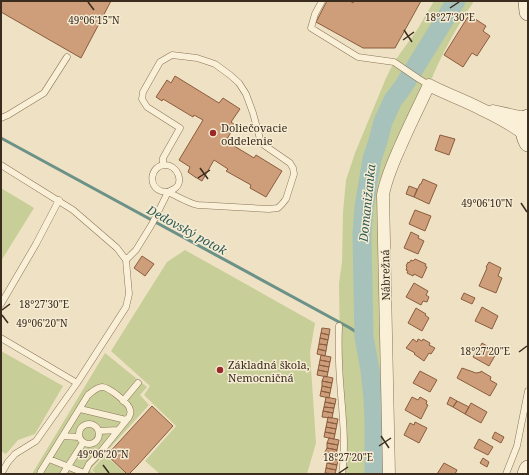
<svg xmlns="http://www.w3.org/2000/svg" width="529" height="475" viewBox="0 0 529 475" font-family="'Noto Serif',serif">
	<style>
		.green { fill: #c7ce97 }
		.lines { fill: none; stroke-linecap: round; stroke-linejoin: round }
		.stream { stroke: #6c9188; stroke-width: 3 }
		.river { stroke: #a6c2ba; stroke-width: 19 }
		.building { fill: #ce9d79; stroke: #8a5d3f }
		.lane-casing { stroke: #8a745a; stroke-width: 7 }
		.street-casing { stroke: #8a745a; stroke-width: 13 }
		.secondary-casing { stroke: #6c553d; stroke-width: 18 }
		.lane { stroke: #faefd7; stroke-width: 6 }
		.street { stroke: #faefd7; stroke-width: 12 }
		.secondary { stroke: #faefd7; stroke-width: 17 }
		.ticks { fill: none; stroke: #3a2c1e; stroke-width: 1.5 }
		.poi-dot { fill: #9b2828; stroke: #f6ecd3; stroke-width: 1.5 }
		.labels { text-anchor: middle; dominant-baseline: central; stroke-width: 3; stroke-linejoin: round; paint-order: stroke }
		.poi-label { font-size: 11px; fill: #3a2c1e; stroke: #f6ecd3; text-anchor: start }
		.street-label { font-size: 11px; fill: #3a2c1e; stroke: #f6ecd3 }
		.water-label { font-size: 12px; font-style: italic; fill: #2d5a57; stroke: #f6ecd3 }
		.ticks-label { font-size: 10px; text-anchor: middle; fill: #3a2c1e; stroke: #f6ecd3; stroke-width: 3; stroke-linejoin: round; paint-order: stroke }
	</style>
	<rect width="100%" height="100%" fill="#efe2c4"/>
	<path class="green" d="M434,1H474C456,28 441,55 429,85L385,183L389,474H342L339,283L342,262L343,212L346,180L355,153L386,78L394,62L417,30Z
		M1,188L34,208L1,261Z
		M185,250L315,323L310,352L316,443L307,474H160L145,461L176,426L144,395L150,386L111,351L167,262Z
		M1,351L63,386L35,434L18,440L6,454L1,451Z
		M105,353L147,387L140,395L149,405L90,470L94,474H32Z
		M105,455L126,474H96L92,470Z"/>
	<g class="lines">
		<path class="stream" d="M1,138L350,328L364,337"/>
		<path class="river" d="M374,474V422L373,398L370,370L364,337L362,234L364,207L372,159L378,141L383,122L393,100L403,87L456,1"/>
	</g>
	<path class="building" d="M1,1H111L81,58L1,12Z
		M327,1H350L353,3L354,1H421L395,48H363L316,22Z
		M469,15L486,26L483,31L490,36L477,56L472,53L463,67L444,55Z
		M175,76L219,103L223,98L240,109L231,122L235,125L226,141L254,158L256,155L282,171L266,197L250,188L251,185L226,171L228,169L214,160L202,181L195,177L188,172L190,167L179,160L203,120L194,115L193,117L163,99L162,101L156,97L167,80L171,83Z
		M440,135L455,139L449,155L435,150Z
		M423,179L437,185L429,204L414,197L420,184H421Z
		M409,186L417,189L414,197L406,194Z
		M415,210L431,216L425,231L409,224Z
		M411,232L419,236L418,238L424,241L418,254L404,248Z
		M142,256L154,264L145,276L134,268Z
		M415,259L426,264L425,266L427,267L422,278L414,274L413,276L407,273L408,271L406,270L407,267L406,266L408,262L409,263L411,260L413,261Z
		M489,262L501,268L498,276L502,278L496,293L479,286L487,268L486,267Z
		M414,283L428,291L426,295L429,297L427,302L423,301L421,305L406,297Z
		M464,293L475,298L472,304L461,299Z
		M482,307L498,316L492,329L475,321Z
		M416,308L426,314L425,315L429,318L422,331L408,323Z
		M322,328L330,329L329,335L321,333Z
		M321,333L329,335L328,340L320,338Z
		M320,338L328,340L327,345L319,344Z
		M413,339L417,342L418,339L422,341L423,339L430,343L429,345L435,348L431,354L429,353L424,361L414,354L415,353L406,348Z
		M482,343L497,352L489,366L473,357L477,350L478,351Z
		M319,344L327,345L326,351L318,349Z
		M318,349L326,351L325,356L317,354Z
		M321,355L331,357L330,362L320,360Z
		M320,360L330,362L329,367L319,365Z
		M319,365L329,367L328,372L318,370Z
		M462,368L476,373L481,372V371L491,377L490,380L497,384L490,396L457,378Z
		M318,370L328,372L327,377L317,375Z
		M420,371L437,380L430,392L413,383Z
		M324,376L333,378L332,383L322,381Z
		M322,381L332,383L331,388L322,386Z
		M322,386L331,388L330,393L321,391Z
		M321,391L330,393L329,398L320,396Z
		M326,397L336,399L335,404L325,402Z
		M412,397L418,400L420,397L427,401L426,404L428,405L421,419L405,410Z
		M450,397L457,401L453,407L447,404Z
		M457,401L469,407L465,414L453,407Z
		M325,402L335,404L334,408L324,407Z
		M471,403L487,412L481,423L465,414Z
		M152,406L173,426L136,467L129,474H127L107,455Z
		M324,407L334,408L333,413L323,411Z
		M323,411L333,413L332,418L322,417Z
		M328,417L338,419L337,424L327,422Z
		M327,422L337,424L336,429L326,427Z
		M415,422L427,428L419,443L404,435L410,423L414,425Z
		M326,427L336,429L335,434L325,432Z
		M325,432L335,434L334,439L324,437Z
		M495,432L504,437L501,443L492,438Z
		M329,438L339,440L338,445L327,443Z
		M479,439L493,447L488,455L474,448Z
		M327,443L338,445L337,450L327,448Z
		M327,448L337,450L336,454L325,452Z
		M325,452L336,454L335,459L324,457Z
		M328,458L338,460L337,465L327,463Z
		M483,458L489,462L487,467L480,463Z
		M327,463L337,465L336,470L326,468Z
		M444,463L457,470L455,474H437Z
		M326,468L336,470L335,474L325,473Z"/>
	<g class="lines">
		<defs>
			<path id="lane" d="M322,1L315,14L311,28L358,57L394,62L419,79L429,85
				M1,118L8,115L44,93L67,57
				M1,165L73,210L117,248L126,260
				M1,304L36,244L59,200
				M339,326C338,349 339,371 341,394C343,420 346,448 342,474
				M1,338L77,383
				M123,401L138,383
				M80,409L126,420
				M79 434a10 10 0 1 1 20 0a10 10 0 1 1-20 0Z
				M99,431L118,430
				M63,436L79,437
				M49,459L84,473
				M1,474L8,462L15,454L36,441L77,383L126,307L129,294L126,260L136,250L152,224L168,192C170,191 172,190 174,189C185,182 177,165 165,165C151,165 147,186 161,191C164,192 167,191 170,193C179,197 188,203 198,205L269,209L278,208L282,204L286,199L294,174L293,168L290,163L264,145L260,139L253,113L246,94L239,83L230,75L215,64L197,58L172,55L160,62L143,92L142,99L147,107L180,128L163,158V165
				M40,474L41,471L88,395C92,392 97,387 102,387C109,387 130,404 130,410C131,412 130,415 129,417L99,454L89,464L84,474
				M63,474L83,443
				M506,474L517,446L528,391"/>
			<path id="street" d="M493,111L520,117H528
				M389,474L383,195C386,178 393,163 400,147C409,126 419,106 429,85C446,94 464,100 481,109C496,116 511,124 524,134"/>
			<path id="secondary" d="M527,1L528,12
				M528,118C523,127 523,134 528,143
				M526,474L528,469"/>
		</defs>
		<use href="#lane" class="lane-casing"/>
		<use href="#street" class="street-casing"/>
		<use href="#secondary" class="secondary-casing"/>
		<use href="#lane" class="lane"/>
		<use href="#street" class="street"/>
		<use href="#secondary" class="secondary"/>
	</g>
	<path class="ticks" d="M88,2L94,10M450,8L459,2M404,30L412,42M403,40L414,32M200,168L208,179M198,178L210,170M521,203L527,212M2,310L10,304M2,315L8,323M519,352L527,346M381,436L389,448M379,446L391,438M103,465L109,473M339,473L348,467"/>
	<g class="poi-dot">
		<circle cx="213" cy="133" r="4"/>
		<circle cx="220" cy="370" r="4"/>
	</g>
	<g class="labels">
		<g class="poi-label">
			<text x="221" y="127">Doliečovacie<tspan x="221" dy="13">oddelenie</tspan></text>
			<text x="228" y="364">Základná škola,<tspan x="228" dy="13">Nemocničná</tspan></text>
		</g>
		<g class="street-label">
			<text transform="translate(385 275) rotate(-91)">Nábrežná</text>
		</g>
		<g class="water-label">
			<text transform="translate(367 203) rotate(-84)">Domanižanka</text>
			<text transform="translate(187 230) rotate(29)">Dedovský potok</text>
		</g>
	</g>
	<g class="ticks-label">
		<text x="450" y="21">18°27'30"E</text>
		<text x="94" y="24">49°06'15"N</text>
		<text x="487" y="207">49°06'10"N</text>
		<text x="44" y="308">18°27'30"E</text>
		<text x="42" y="327">49°06'20"N</text>
		<text x="485" y="355">18°27'20"E</text>
		<text x="103" y="458">49°06'20"N</text>
		<text x="348" y="461">18°27'20"E</text>
	</g>
	<rect width="529" height="475" fill="none" stroke="#3a2c1e" stroke-width="4"/>
</svg>
